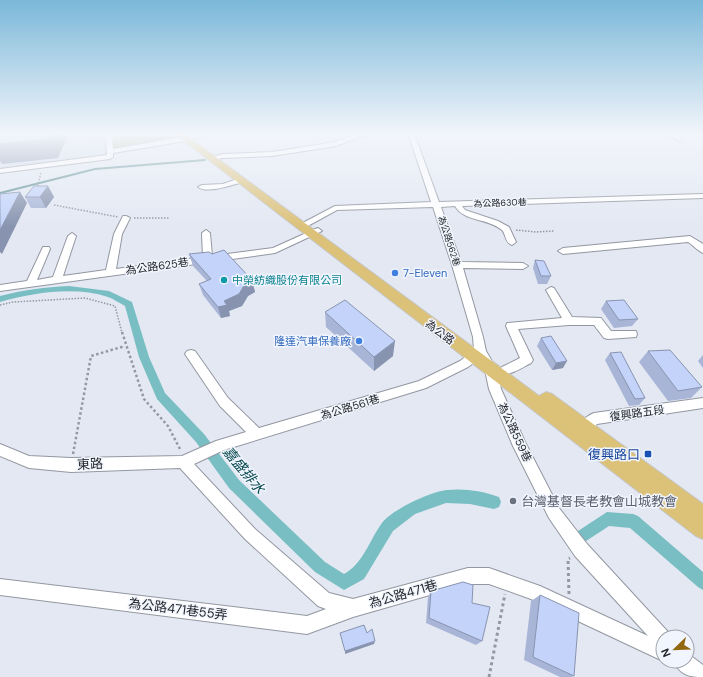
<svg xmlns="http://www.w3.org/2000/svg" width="703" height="677" viewBox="0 0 703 677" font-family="'DM Sans','Noto Sans TC',sans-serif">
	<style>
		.built { fill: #d3dbec }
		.green { fill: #b2ba93 }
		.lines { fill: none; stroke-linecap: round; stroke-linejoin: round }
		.stream { stroke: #609095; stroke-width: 2 }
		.canal { fill: #79bec3; fill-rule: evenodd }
		.minor-casing { stroke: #9397a1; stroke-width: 2 }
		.major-casing { stroke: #c6c7c8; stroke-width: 2 }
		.path-far2 { stroke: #9498a0; stroke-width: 1.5; stroke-dasharray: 1.5 1.5; stroke-linecap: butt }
		.path-far1 { stroke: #9498a0; stroke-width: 2.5; stroke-dasharray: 2.5 2.5; stroke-linecap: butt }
		.path { stroke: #9498a0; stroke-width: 3; stroke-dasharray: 3 3; stroke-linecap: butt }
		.minor { fill: #fff; fill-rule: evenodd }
		.major { fill: #dcc179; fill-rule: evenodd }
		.wall { fill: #a8b5d7 }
		.shaded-wall { fill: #8894af }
		.building { fill: #c3d3fa; stroke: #8894af }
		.shop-dot { fill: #3f7fe0; stroke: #f1f5fe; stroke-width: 1.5 }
		.culture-dot { fill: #0f9aa8; stroke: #f1f5fe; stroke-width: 1.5 }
		.transit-dot { fill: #1a4fb4; stroke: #f1f5fe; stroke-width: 1.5 }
		.worship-dot { fill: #6b7280; stroke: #f1f5fe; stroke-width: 1.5 }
		.labels { text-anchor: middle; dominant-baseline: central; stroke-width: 3; stroke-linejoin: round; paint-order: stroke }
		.far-street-label { font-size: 9px; fill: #25262a; stroke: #f1f5fe }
		.street-label { font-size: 11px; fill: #25262a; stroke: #f1f5fe }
		.shop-label { font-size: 11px; fill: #366cbe; stroke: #f1f5fe; text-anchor: start }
		.culture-label { font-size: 11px; fill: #0d838f; stroke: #f1f5fe; text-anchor: start }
		.near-transit-label { font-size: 13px; fill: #164399; stroke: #f1f5fe; text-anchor: end }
		.near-street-label { font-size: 13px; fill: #25262a; stroke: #f1f5fe }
		.near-worship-label { font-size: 13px; fill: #5b616d; stroke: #f1f5fe; text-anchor: start }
		.near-water-label { font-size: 14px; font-style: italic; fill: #084a4e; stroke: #f1f5fe }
	</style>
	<rect width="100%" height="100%" fill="#e3e8f3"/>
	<path class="built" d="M0,133H76L73,139L106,136L107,156L0,170Z"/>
	<path class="green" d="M111,133H168L176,139L113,150Z"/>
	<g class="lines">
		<path class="stream" d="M360,137L378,133
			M282,154L334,146
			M0,193L95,169L205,160"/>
		<path class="canal" d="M69,286L109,291L132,302L149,357L165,393L204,434L239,480L325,562L344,574C363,564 370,539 382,523C391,510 432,491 447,490C463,488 484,491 499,497L501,502L499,507L494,509L470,504L446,503L415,514L393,531L364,579L344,590L315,572L229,488L196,442L157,399L139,357L125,306C119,303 114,299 108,297C74,286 33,293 0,302V296C23,290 45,287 69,286Z
			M607,512L633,514L638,516L703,572V590L698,587L630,528L609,526L583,543L578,541L576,536L578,531Z"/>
		<defs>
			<path id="minor" d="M106,133H112L113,149L204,133H213L186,141L113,153V157L110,159L0,173V169L107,155Z
				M361,133H370L336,146L272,156L223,158L211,160L208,158L223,154L272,152L335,142Z
				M408,133H414L439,202L703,194V198L462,206L465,210L498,221L509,227L516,242L512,245C505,243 506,234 502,230C488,218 464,222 455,206L441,207L461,262L523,263L528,266L523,269L463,268L483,337L486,351L497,370L501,389L525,442L559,508L587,544L669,633L671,637H663V661L531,599L489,584H468L353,617L307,634L0,595V579L307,616L326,609L318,606L245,539L180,468L71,472L29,468L0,456V444L29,456L71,458L182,456L216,441L246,432L220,406L187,357L185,354L187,351L191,350L195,351L228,398L259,428L419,381L460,361L474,350L473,337L452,265L433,207L337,210L304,228H298L297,226L335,206L431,202ZM479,359L485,370L489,389L513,446L549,518L575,556L648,636L540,586L489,568H468L353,599L329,593L255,529L194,464L224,450L426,388L468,367Z
				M668,133H675L683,140L678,141Z
				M240,178L244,180L243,182C232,185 207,194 198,187L202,185L223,184Z
				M123,216H126L130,218L122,234L116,269L203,257L202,233L206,230L210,233L212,256L273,248L315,229L318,228L322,231L275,253L0,291V285L27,281L43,247H49L50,249L37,280L53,277L68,236L72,233L76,236L63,276L106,270L114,234Z
				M690,236L703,244V253C698,251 693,245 688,242L563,254L558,251L563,248Z
				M551,287L554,288L572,317L601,318L611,331H636L637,334L636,337L608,339L604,338L594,325H569L518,329L533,360L531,363C523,367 511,376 502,373L500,370L502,367L520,358L506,326L507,323L562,318L546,290Z
				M703,398V408L597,424L585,436L580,438L575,436L573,432C577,425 586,416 594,413Z
				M687,653L703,665V677C689,677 680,675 674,661H687Z"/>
			<path id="major" d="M174,133H183L539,396L546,392L552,394L703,504V539L696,536Z"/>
		</defs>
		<use href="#minor" class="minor-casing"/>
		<use href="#major" class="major-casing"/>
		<path class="path-far2" d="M37,189L41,172
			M54,205L118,217
			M134,218H170
			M516,230L536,232L554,231
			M0,305L13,302L85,298L115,306L122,333"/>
		<path class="path-far1" d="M122,332L144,399L168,426L181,451
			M73,454L91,356L125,346"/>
		<path class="path" d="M569,594L568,559L570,558
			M489,677L505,594"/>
		<use href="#minor" class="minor"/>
		<use href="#major" class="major"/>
	</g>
	<path class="wall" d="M48,186L54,197L46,208H31L25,197Z
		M189,254L252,280L255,292L248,296L242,306L229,311L230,316L221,318L203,295L199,284L207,281L193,266Z
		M535,260L551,276L547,284H538L533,268Z
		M606,301L638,319L632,326L614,328L601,309Z
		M325,312L393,356L374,371L326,327Z
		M541,338L563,368L552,370L537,346Z
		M648,351L702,387L691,398L668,401L639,362Z
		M610,353L645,398L639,405L629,406L605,360Z
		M703,355V368L698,361Z
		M431,591L472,603L482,641L476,645L426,623L428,597Z
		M540,595L574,676L571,677H560L524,660L531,601Z"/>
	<path class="shaded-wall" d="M51,133H69L58,158L2,164L0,161V144Z
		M48,186L54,197L46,208L40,197Z
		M20,192L27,203L2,254L0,252V230Z
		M252,280L255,292L248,296L242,306L229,311L230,316L221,318L218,307L224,301L245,284Z
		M395,341L393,356L374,371V357Z
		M567,361L563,368L552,370L556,363Z
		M375,641L374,644L345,654V651Z"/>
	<path class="building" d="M0,133H51L48,139L0,144Z
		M34,186H48L40,197H25Z
		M20,192L0,230V194Z
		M224,250L252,280L245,284L239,294L224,301L227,305L218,307L199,284L211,279L189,254L209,252L212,254Z
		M535,260L544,261L551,276H541Z
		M345,300L395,341L374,357L325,312Z
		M624,300L638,319L619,320L606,301Z
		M551,336L567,361L556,363L541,338Z
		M670,350L702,387L678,391L648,351Z
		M621,352L645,398L635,399L610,353Z
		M463,582L473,585L472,603L490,607L482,641L429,618L431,591Z
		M540,595L579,613L574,676L533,657Z
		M364,625L367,633L372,629L375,641L345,651L340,633Z"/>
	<linearGradient id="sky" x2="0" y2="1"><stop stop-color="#7bb8d9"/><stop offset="0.59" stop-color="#f2f5fa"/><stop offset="1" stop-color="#f2f5fa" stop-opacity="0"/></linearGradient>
	<rect width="703" height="227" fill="url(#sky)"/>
	<g class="shop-dot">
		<circle cx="395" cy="273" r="4"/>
		<circle cx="359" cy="341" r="4"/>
	</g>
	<circle class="culture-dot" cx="224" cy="280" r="4"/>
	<rect class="transit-dot" x="644" y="450" width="8" height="8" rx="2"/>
	<circle class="worship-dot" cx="513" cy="501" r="4"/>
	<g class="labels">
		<g class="far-street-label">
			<text transform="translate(500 203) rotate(-2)">為公路630巷</text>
			<text transform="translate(449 241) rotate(72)">為公路562巷</text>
		</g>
		<g class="street-label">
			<text transform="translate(157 266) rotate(-8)">為公路625巷</text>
			<text transform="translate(440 332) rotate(37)">為公路</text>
			<text transform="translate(350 407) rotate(-17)">為公路561巷</text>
			<text transform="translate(637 413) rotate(-8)">復興路五段</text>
			<text transform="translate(515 432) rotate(65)">為公路559巷</text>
		</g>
		<g class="shop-label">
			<text x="403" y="273">7-Eleven</text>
			<text x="351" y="341" text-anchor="end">隆達汽車保養廠</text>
		</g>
		<g class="culture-label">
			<text x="232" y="280">中榮紡織股份有限公司</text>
		</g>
		<g class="near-transit-label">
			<text x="640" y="454">復興路口</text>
		</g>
		<g class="near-street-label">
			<text transform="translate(90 464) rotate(-3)">東路</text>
			<text transform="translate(403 594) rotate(-16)">為公路471巷</text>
			<text transform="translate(178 609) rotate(7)">為公路471巷55弄</text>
		</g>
		<g class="near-worship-label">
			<text x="521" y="501">台灣基督長老教會山城教會</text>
		</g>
		<g class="near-water-label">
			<text transform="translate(244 470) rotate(50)">嘉盛排水</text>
		</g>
	</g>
	<g transform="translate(675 649) rotate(247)"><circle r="19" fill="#f1f5fe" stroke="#9fa2a9"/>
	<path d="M0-3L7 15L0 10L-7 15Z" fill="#916710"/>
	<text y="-6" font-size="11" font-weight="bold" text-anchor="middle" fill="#25262a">N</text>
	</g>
</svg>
